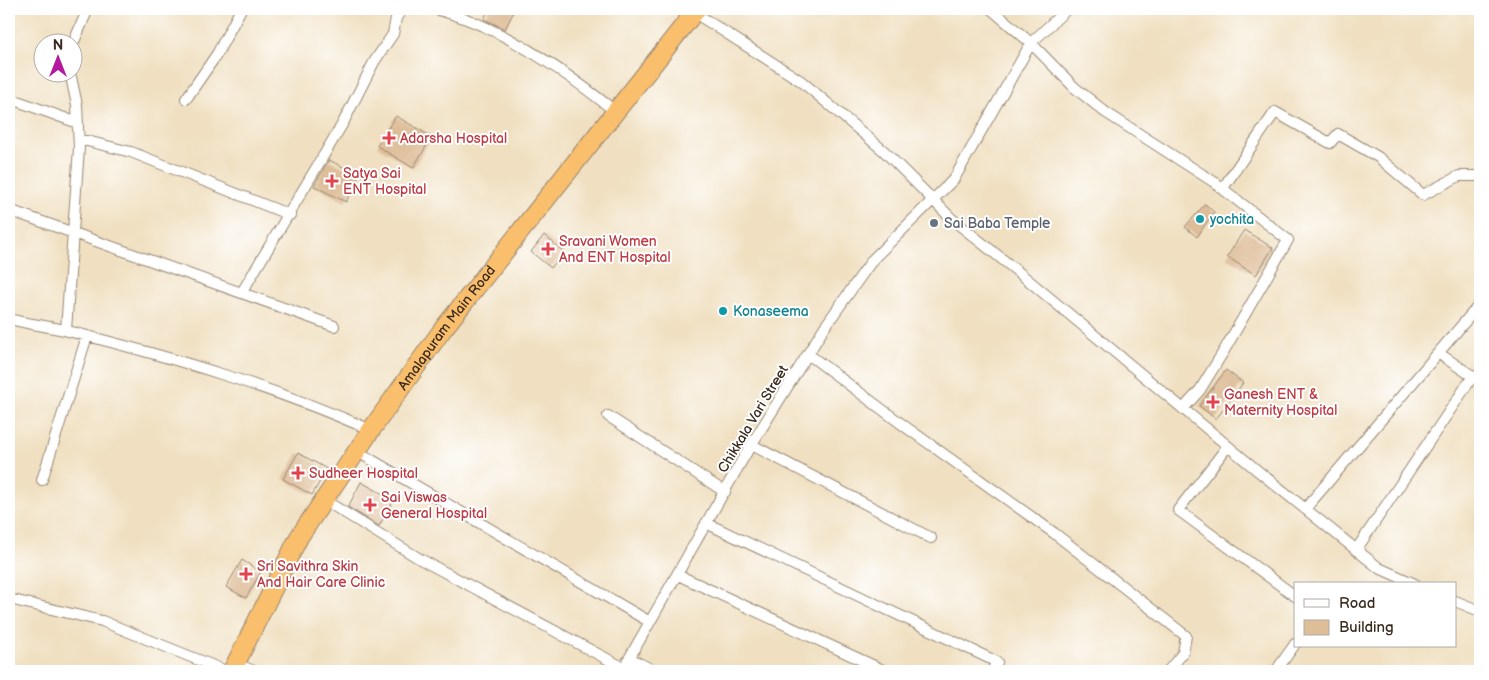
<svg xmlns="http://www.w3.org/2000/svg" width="1489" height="680" viewBox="0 0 1489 680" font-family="'Balsamiq Sans',sans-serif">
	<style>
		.building { fill: #debd99 }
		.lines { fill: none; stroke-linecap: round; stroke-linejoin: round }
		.street-casing { stroke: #968570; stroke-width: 12 }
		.highway-casing { stroke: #968570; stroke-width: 20 }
		.street { stroke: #fff; stroke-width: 10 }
		.highway { stroke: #f9bf6d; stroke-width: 18 }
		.health-dot { fill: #e0444e; stroke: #fff; stroke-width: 2 }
		.culture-dot { fill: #0f9aa8; stroke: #fff; stroke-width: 2 }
		.worship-dot { fill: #6b7280; stroke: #fff; stroke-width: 2 }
		.labels { text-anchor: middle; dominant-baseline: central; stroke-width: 4; stroke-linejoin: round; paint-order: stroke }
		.health-label { font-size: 14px; fill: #be3a42; stroke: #fff; text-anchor: start }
		.culture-label { font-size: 14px; fill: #0d838f; stroke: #fff; text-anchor: start }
		.worship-label { font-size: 14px; fill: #5b616d; stroke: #fff; text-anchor: start }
		.street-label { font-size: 14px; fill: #3b2a1e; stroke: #fff }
	</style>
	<rect width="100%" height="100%" fill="#fff"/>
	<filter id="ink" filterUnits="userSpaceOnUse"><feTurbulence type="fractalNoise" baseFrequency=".02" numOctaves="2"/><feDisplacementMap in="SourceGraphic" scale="10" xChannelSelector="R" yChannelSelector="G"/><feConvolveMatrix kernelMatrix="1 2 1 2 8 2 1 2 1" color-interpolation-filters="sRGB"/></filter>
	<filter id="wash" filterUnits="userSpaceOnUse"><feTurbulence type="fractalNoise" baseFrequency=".0096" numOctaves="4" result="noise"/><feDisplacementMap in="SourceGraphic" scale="20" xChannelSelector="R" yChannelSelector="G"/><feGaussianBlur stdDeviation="1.12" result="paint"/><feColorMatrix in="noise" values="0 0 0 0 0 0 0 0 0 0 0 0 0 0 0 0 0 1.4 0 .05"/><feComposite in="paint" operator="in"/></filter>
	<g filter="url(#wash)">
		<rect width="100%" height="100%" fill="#f0e0c1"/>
		<g id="blocks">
			<path class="building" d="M489,9H515L505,29L484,19Z
				M396,116L432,137L413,168L377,146Z
				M329,160L359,175L346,202L314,186Z
				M1205,204L1214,212L1197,237L1185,227Z
				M1244,230L1273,248L1256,275L1227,257Z
				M544,235L564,252L551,268L531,252Z
				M1226,370L1243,383L1216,419L1199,406Z
				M298,453L327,469L312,495L283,479Z
				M361,482L394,500L379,526L348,507Z
				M242,560L261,572L246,598L226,587Z"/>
		</g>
	</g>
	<g filter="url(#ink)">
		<use href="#blocks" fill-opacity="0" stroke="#968570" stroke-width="1"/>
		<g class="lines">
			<defs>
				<path id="street" d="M434,9C498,24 565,71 616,112
					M991,9L1031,43L1074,87L1105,112L1214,182L1288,240L1225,349L1200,390L1183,409
					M695,13L801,81L884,151L952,219L1022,275L1258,471L1379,568L1415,584
					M72,46L88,9
					M9,98L78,123
					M186,99L217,54L241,9
					M79,139L131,152L290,215
					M1223,188L1275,112L1330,143L1338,134L1378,157L1423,195L1459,176H1480
					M9,210L334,326
					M242,292L343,123L374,62L393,34L396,18L402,9
					M9,319C28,324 49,326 68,331C171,357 273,387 371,430
					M66,330L79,148L77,105L70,72
					M1438,353L1480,381
					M808,354L903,425L1054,533L1186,636L1183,653L1168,671
					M608,416L725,492
					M752,445L931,538
					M1228,446L1178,510L1295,596
					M358,452L650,622
					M42,480L87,336
					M324,500L420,559L624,668
					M1305,509L1480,304
					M706,523L997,662L992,671
					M1356,550L1473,376
					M678,575L885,671
					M9,599L102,621L226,671
					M1455,601L1480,611
					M631,659L655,671
					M236,664L254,671
					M622,671L745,455L824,328L873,259L954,179L1031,43L1067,9
					M1276,671L1295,644"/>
				<g id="highway">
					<path id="s1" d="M232,671L299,537L371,430L443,329L697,9"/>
				</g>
			</defs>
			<use href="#street" class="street-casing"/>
			<use href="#highway" class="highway-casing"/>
			<use href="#street" class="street"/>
			<use href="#highway" class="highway"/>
		</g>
	</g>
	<g class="health-dot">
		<path d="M386.5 130.5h5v5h5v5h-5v5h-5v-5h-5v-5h5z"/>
		<path d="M329.5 173.5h5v5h5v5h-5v5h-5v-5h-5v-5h5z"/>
		<path d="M545.5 241.5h5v5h5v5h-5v5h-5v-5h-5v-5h5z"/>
		<path d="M1210.5 394.5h5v5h5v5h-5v5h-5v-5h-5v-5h5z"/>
		<path d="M295.5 465.5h5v5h5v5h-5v5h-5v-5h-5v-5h5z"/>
		<path d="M367.5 497.5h5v5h5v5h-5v5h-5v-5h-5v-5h5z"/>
		<path d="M243.5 566.5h5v5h5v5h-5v5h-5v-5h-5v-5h5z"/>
	</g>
	<g class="culture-dot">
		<circle cx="1200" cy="219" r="5"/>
		<circle cx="723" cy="311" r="5"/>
	</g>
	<circle class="worship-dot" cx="934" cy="223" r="5"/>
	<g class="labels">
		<g class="health-label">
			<text x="400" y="138">Adarsha Hospital</text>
			<text x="343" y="173">Satya Sai<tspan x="343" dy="16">ENT Hospital</tspan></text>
			<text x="559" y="241">Sravani Women<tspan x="559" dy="16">And ENT Hospital</tspan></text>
			<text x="1224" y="394">Ganesh ENT &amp;<tspan x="1224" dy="16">Maternity Hospital</tspan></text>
			<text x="309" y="473">Sudheer Hospital</text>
			<text x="381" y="497">Sai Viswas<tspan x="381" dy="16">General Hospital</tspan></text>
			<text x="257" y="566">Sri Savithra Skin<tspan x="257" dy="16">And Hair Care Clinic</tspan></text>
		</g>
		<g class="culture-label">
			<text x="1210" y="219">yochita</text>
			<text x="733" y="311">Konaseema</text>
		</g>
		<g class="worship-label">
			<text x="944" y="223">Sai Baba Temple</text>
		</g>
		<g class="street-label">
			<text stroke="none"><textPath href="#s1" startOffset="406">Amalapuram Main Road</textPath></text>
			<text transform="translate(753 419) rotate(-59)">Chikkala Vari Street</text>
		</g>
	</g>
	<rect width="1489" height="680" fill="none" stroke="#fff" stroke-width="30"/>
	<rect x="1294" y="582" width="162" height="65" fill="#ffffff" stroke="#b1aaa5"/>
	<rect x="1304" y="599" width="25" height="8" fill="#ffffff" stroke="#b1aaa5"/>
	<text x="1339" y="608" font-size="15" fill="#3b2a1e">Road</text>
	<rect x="1304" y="620" width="25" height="15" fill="#debd99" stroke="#b1aaa5"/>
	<text x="1339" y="632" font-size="15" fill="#3b2a1e">Building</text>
	<g transform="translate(58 58)"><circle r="24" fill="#ffffff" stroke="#b1aaa5"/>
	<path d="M0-4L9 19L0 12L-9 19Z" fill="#b5179e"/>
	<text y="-8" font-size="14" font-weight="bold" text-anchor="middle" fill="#3b2a1e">N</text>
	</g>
</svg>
